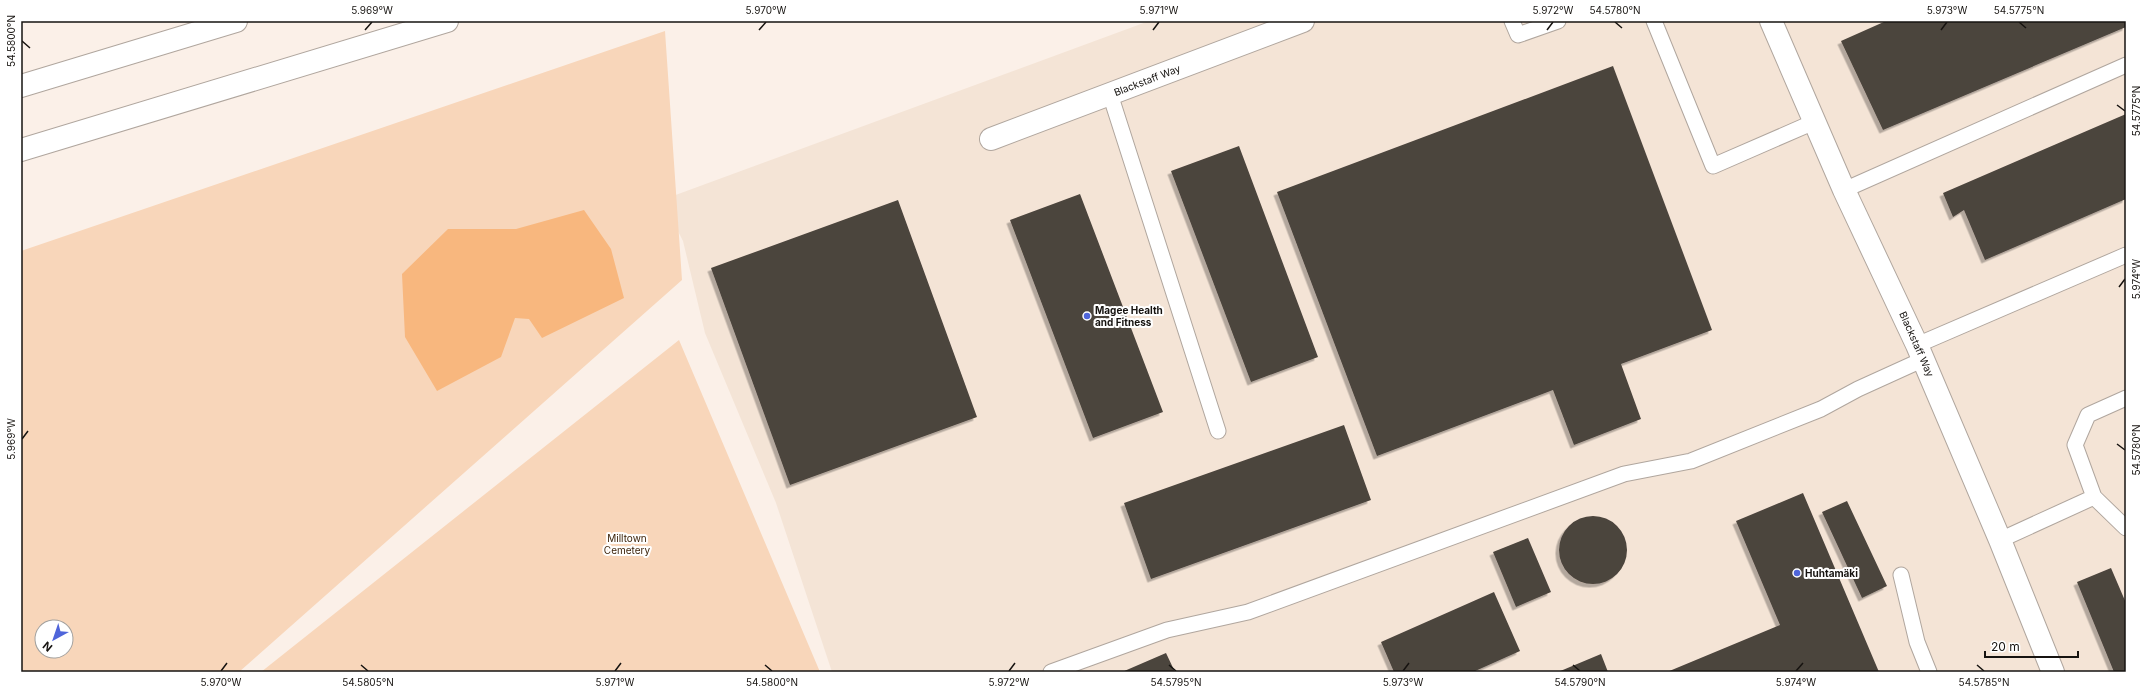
<svg xmlns="http://www.w3.org/2000/svg" width="2147" height="693" viewBox="0 0 2147 693" font-family="Inter,sans-serif">
	<style>
		.built { fill: #f4e4d6 }
		.green { fill: #f8d6ba; fill-rule: evenodd }
		.water { fill: #f8b77e }
		.building { fill: #4c443d; filter: url(#shadow) }
		.lines { fill: none; stroke-linecap: round; stroke-linejoin: round }
		.service-casing { stroke: #b0a69e; stroke-width: 17 }
		.minor-casing { stroke: #b0a69e; stroke-width: 24 }
		.motorway-casing { stroke: #b0a69e; stroke-width: 24 }
		.service { stroke: #fff; stroke-width: 15 }
		.minor { stroke: #fff; stroke-width: 22 }
		.motorway { stroke: #fff; stroke-width: 22 }
		.ticks { fill: none; stroke: #161310; stroke-width: 1.5 }
		.poi-dot { fill: #4f65da; stroke: #fff; stroke-width: 1.5 }
		.labels { text-anchor: middle; dominant-baseline: central; stroke-width: 4; stroke-linejoin: round; paint-order: stroke }
		.street-label { font-size: 10px; fill: #161310; stroke: #fff }
		.poi-label { font-size: 10px; font-weight: bold; fill: #161310; stroke: #fff; text-anchor: start }
		.park-label { font-size: 10px; fill: #3c230a; stroke: #fff }
		.neatline { fill: none; stroke: #161310; stroke-width: 1.5 }
		.ticks-label { font-size: 10px; text-anchor: middle; fill: #161310 }
	</style>
	<defs>
		<filter id="shadow"><feDropShadow dx="-3.5" dy="3.5" stdDeviation="0" flood-color="#0004"/></filter>
	</defs>
	<rect width="100%" height="100%" fill="#fbf0e8"/>
	<path class="built" d="M1149,21H2126V672H832L776,503L705,333L683,241L662,200Z"/>
	<path class="green" d="M665,31L682,280L239,672H21V251ZM42,627H66V651H42Z
		M679,340L820,672H261Z"/>
	<path class="water" d="M584,210L611,249L624,298L542,338L529,319L515,318L501,357L437,391L405,337L402,274L448,229H516Z"/>
	<path class="building" d="M1886,21H2126V27L1883,130L1841,41Z
		M1613,66L1712,330L1621,364L1641,419L1574,445L1553,390L1377,456L1277,192Z
		M2126,114V199L1985,260L1964,210L1953,217L1943,193Z
		M1239,146L1318,357L1251,382L1171,171Z
		M1080,194L1163,412L1093,438L1010,220Z
		M898,200L977,417L790,485L711,268Z
		M1344,425L1371,500L1151,579L1124,503Z
		M1803,493L1879,672H1667L1780,625L1736,521Z
		M1847,501L1887,586L1862,598L1822,512Z
		M1559 550a34 34 0 1 1 68 0a34 34 0 1 1-68 0Z
		M1528,538L1551,592L1516,607L1493,552Z
		M2111,568L2126,603V672H2114L2077,582Z
		M1494,592L1520,651L1473,672H1394L1381,642Z
		M1166,653L1175,672H1122Z
		M1601,654L1608,672H1558Z"/>
	<g class="lines">
		<defs>
			<path id="service" d="M1512,21L1518,35L1558,21
				M1654,21L1713,166L1814,122
				M1110,94L1218,431
				M1844,190L2126,65
				M1917,345L2126,255
				M2094,497L2075,445L2088,415L2126,398
				M2000,540L2094,497L2126,528
				M1901,575L1917,642L1929,672
				M1051,672L1167,630L1248,612L1624,474L1691,461L1821,409L1858,389L1924,359"/>
			<path id="minor" d="M1771,21L1844,190L1917,345L2000,540L2053,672
				M991,139L1303,21"/>
			<path id="motorway" d="M21,86L236,21
				M21,150L447,21"/>
		</defs>
		<use href="#service" class="service-casing"/>
		<use href="#minor" class="minor-casing"/>
		<use href="#motorway" class="motorway-casing"/>
		<use href="#service" class="service"/>
		<use href="#minor" class="minor"/>
		<use href="#motorway" class="motorway"/>
	</g>
	<path class="ticks" d="M1615,22L1622,28M2019,22L2026,28M365,30L372,22M759,30L766,22M1153,30L1159,22M1547,30L1553,22M1941,30L1947,22M22,41L30,48M2117,105L2125,111M2119,287L2125,279M22,439L28,431M2117,444L2125,450M361,665L368,671M765,665L772,671M1169,665L1176,671M1573,665L1580,671M1977,665L1984,671M221,671L227,663M615,671L621,663M1009,671L1015,663M1403,671L1409,663M1796,671L1803,663"/>
	<g class="poi-dot">
		<circle cx="1087" cy="316" r="4"/>
		<circle cx="1797" cy="573" r="4"/>
	</g>
	<g class="labels">
		<g class="street-label">
			<text transform="translate(1147 80) rotate(-21)">Blackstaff Way</text>
			<text transform="translate(1917 344) rotate(66)">Blackstaff Way</text>
		</g>
		<g class="poi-label">
			<text x="1095" y="310">Magee Health<tspan x="1095" dy="12">and Fitness</tspan></text>
			<text x="1805" y="573">Huhtamäki</text>
		</g>
		<g class="park-label">
			<text x="627" y="538">Milltown<tspan x="627" dy="12">Cemetery</tspan></text>
		</g>
	</g>
	<rect width="2147" height="693" fill="none" stroke="#ffffff" stroke-width="44"/>
	<g transform="translate(54 639) rotate(220)"><circle r="19" fill="#ffffff" stroke="#a2a19f"/>
	<path d="M0-3L7 15L0 10L-7 15Z" fill="#4f65da"/>
	<text y="-6" font-size="11" font-weight="bold" text-anchor="middle" fill="#161310">N</text>
	</g>
	<path d="M1985 651v6h93v-6" fill="none" stroke="#161310" stroke-width="2"/>
	<text x="1991" y="651" font-size="12" fill="#161310" stroke="#ffffff" stroke-width="3" paint-order="stroke">20 m</text>
	<rect x="22" y="22" width="2103" height="649" class="neatline"/>
	<g class="ticks-label">
		<text x="372" y="14">5.969°W</text>
		<text x="766" y="14">5.970°W</text>
		<text x="1159" y="14">5.971°W</text>
		<text x="1553" y="14">5.972°W</text>
		<text x="1615" y="14">54.5780°N</text>
		<text x="1947" y="14">5.973°W</text>
		<text x="2019" y="14">54.5775°N</text>
		<text transform="translate(11 41) rotate(-90)" y="4">54.5800°N</text>
		<text transform="translate(2136 111) rotate(-90)" y="4">54.5775°N</text>
		<text transform="translate(2136 279) rotate(-90)" y="4">5.974°W</text>
		<text transform="translate(11 439) rotate(-90)" y="4">5.969°W</text>
		<text transform="translate(2136 450) rotate(-90)" y="4">54.5780°N</text>
		<text x="221" y="686">5.970°W</text>
		<text x="368" y="686">54.5805°N</text>
		<text x="615" y="686">5.971°W</text>
		<text x="772" y="686">54.5800°N</text>
		<text x="1009" y="686">5.972°W</text>
		<text x="1176" y="686">54.5795°N</text>
		<text x="1403" y="686">5.973°W</text>
		<text x="1580" y="686">54.5790°N</text>
		<text x="1796" y="686">5.974°W</text>
		<text x="1984" y="686">54.5785°N</text>
	</g>
</svg>
